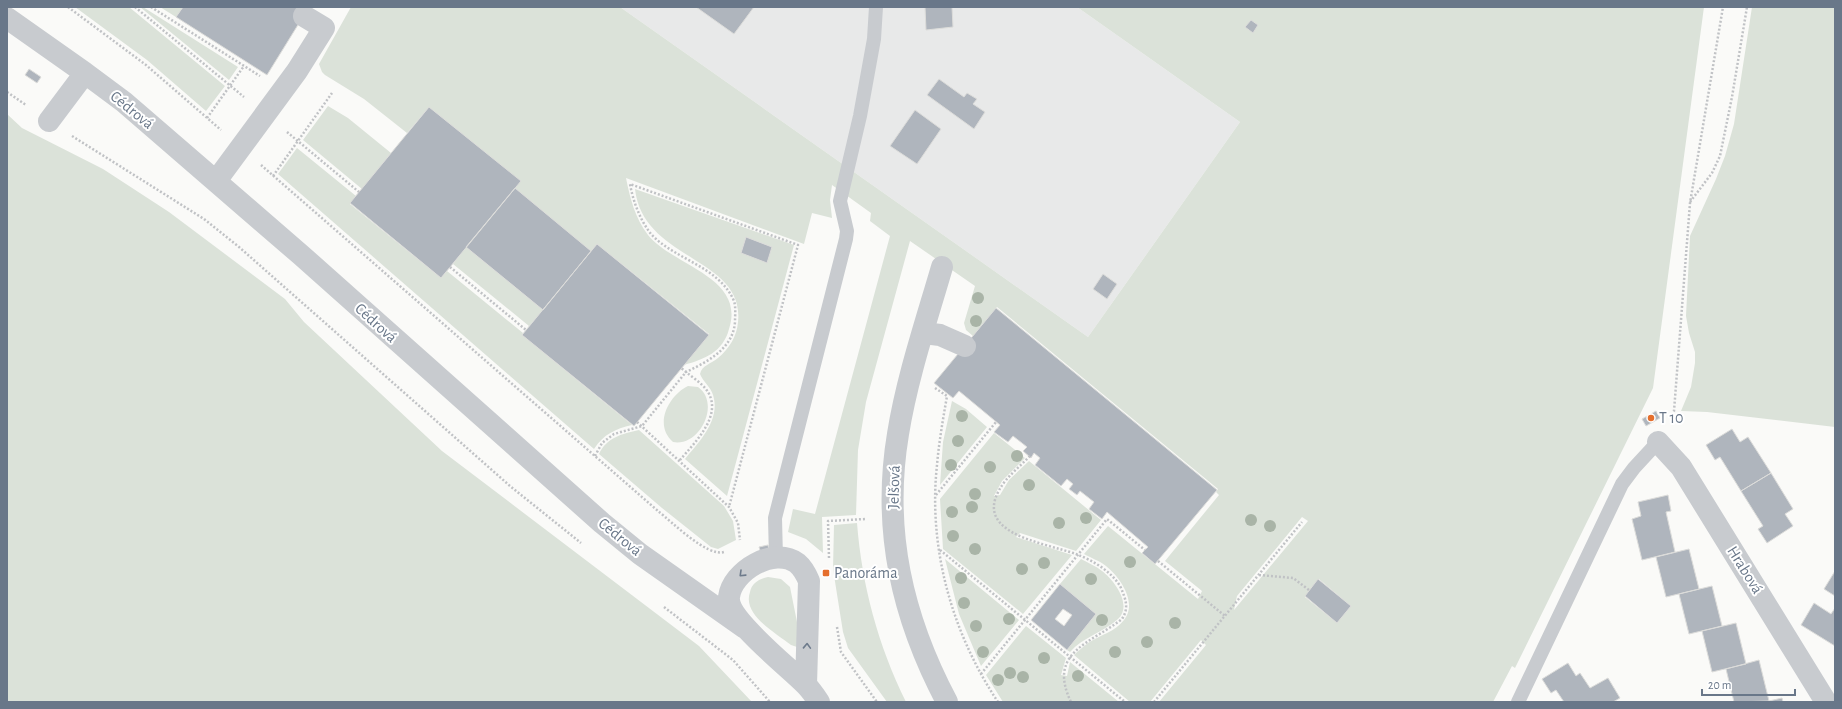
<svg xmlns="http://www.w3.org/2000/svg" width="1842" height="709" viewBox="0 0 1842 709" font-family="'Alegreya Sans',sans-serif">
	<style>
		.built { fill: #e8e9e9 }
		.green { fill: #dbe2d9; fill-rule: evenodd }
		.building { fill: #afb5bd; stroke: #dcdcda; fill-rule: evenodd }
		.lines { fill: none; stroke-linecap: round; stroke-linejoin: round }
		.path { stroke: #c0c2c5; stroke-width: 2.5; stroke-dasharray: 2 2; stroke-linecap: butt }
		.lane { stroke: #c8cbcf; stroke-width: 14 }
		.street { stroke: #c8cbcf; stroke-width: 22 }
		.tree { fill: #a9b4a7 }
		.oneway { stroke: #6e7b8c }
		.poi-dot { fill: #e56f2d; stroke: #fff; stroke-width: 1.5 }
		.labels { text-anchor: middle; dominant-baseline: central; stroke-width: 4; stroke-linejoin: round; paint-order: stroke }
		.street-label { font-size: 16px; fill: #697789; stroke: #fff }
		.poi-label { font-size: 16px; fill: #697789; stroke: #fff; text-anchor: start }
	</style>
	<rect width="100%" height="100%" fill="#fafaf8"/>
	<path class="built" d="M620,7H1077L1240,122L1088,337Z"/>
	<path class="green" d="M75,7H129L225,86L206,111L147,60Z
		M140,7H143L238,67L229,80Z
		M160,7H183L176,17Z
		M351,7H620L1088,337L1240,122L1077,7H1704L1653,388L1515,668L1512,666L1493,702H1159L1206,645L1201,640L1150,702H1130L1074,655C1078,651 1083,647 1088,643C1100,635 1115,632 1124,620C1138,603 1120,577 1106,566C1100,561 1091,558 1084,554L1108,526L1198,599L1202,591L1165,561L1219,495L1216,492L1218,489L997,307L973,336L966,330L964,323L975,286L910,241L866,402L858,450L856,515L822,517L823,553L806,539L788,532L793,509L815,514L890,236L870,221L871,213L832,185L830,200L832,218L812,213L804,244L626,178C630,198 635,218 648,235C673,266 746,277 729,329C723,352 705,359 684,365L709,334L597,244L591,251L515,188L520,181L429,107L407,133L364,99L325,75L322,72L319,64ZM1302,517L1308,521L1234,610L1237,596ZM1319,579L1351,606L1337,623L1305,597Z
		M1752,7H1835V427L1707,412L1681,411L1691,387L1695,363V352L1689,333L1686,316L1690,236L1716,179L1725,156L1734,124Z
		M328,106L348,118L391,153L362,189L303,140Z
		M7,114L22,128L103,169L169,212L285,299L304,322L442,451L699,646L752,702H7Z
		M297,148L356,196L350,204L441,278L447,271L523,333L522,335L632,425C615,429 604,434 594,449L278,174Z
		M635,189L794,245L727,496L685,459C699,442 721,420 713,395C711,387 703,382 700,374C702,365 711,364 718,358C729,349 737,336 738,322C745,257 643,261 635,189ZM746,237L772,247L767,262L741,253Z
		M466,247L543,310L529,326L453,264Z
		M688,386L698,387C721,403 700,447 673,442C653,425 669,395 688,386Z
		M952,401L966,409L987,427L940,485L943,442Z
		M639,430L724,506L733,521L736,540L718,549L711,547L662,508L599,454C607,437 622,434 639,430Z
		M994,433L1025,458L1002,481L994,496L1000,495L1009,480L1029,461L1101,520L1076,551L1020,533L1016,537L1072,555L1023,614L943,549L940,499Z
		M857,523C862,586 878,645 906,702H887L848,648L843,632L833,569L834,525Z
		M945,559L1019,620L981,666L959,614Z
		M1081,559C1088,563 1096,566 1102,571C1114,580 1133,605 1118,619C1104,632 1083,637 1070,652L1067,650L1096,614L1060,584Z
		M768,577L781,579L790,587L801,642L797,647L791,645C776,633 742,615 750,592C752,583 759,579 768,577Z
		M1026,626L1066,658L1061,675L1067,676L1070,662L1119,702H1003L986,675Z"/>
	<path class="building" d="M183,7H309L267,75L176,17Z
		M696,7H754L734,34Z
		M925,7H952L953,27L926,30Z
		M1251,20L1258,25L1253,33L1245,27Z
		M29,69L41,77L37,83L25,75Z
		M939,79L964,97L967,93L977,99L973,104L985,112L974,129L927,95Z
		M429,107L521,181L441,278L350,203Z
		M915,110L941,129L917,164L890,146Z
		M515,188L591,251L543,310L466,247Z
		M746,237L772,247L767,263L741,253Z
		M597,244L709,335L634,426L522,335Z
		M1103,274L1117,284L1107,299L1093,289Z
		M996,308L1217,490L1155,564L1142,553L1148,547L1107,512L1102,519L1089,509L1094,502L1080,491L1077,495L1069,489L1073,484L1067,479L1061,486L1035,465L1040,458L1034,453L1031,458L1023,451L1027,447L1013,436L1008,442L994,432L1000,425L959,391L953,398L934,383Z
		M1656,411L1660,418L1646,426L1642,419Z
		M1732,429L1740,442L1748,437L1771,473L1741,491L1720,457L1715,460L1706,445Z
		M1771,473L1793,509L1785,514L1793,526L1767,543L1758,529L1763,526L1741,491Z
		M1668,495L1671,511L1666,512L1675,552L1642,560L1632,519L1641,516L1638,502Z
		M768,545L769,550L761,553L759,547Z
		M1689,549L1699,589L1666,597L1656,557Z
		M1835,571V596L1824,589Z
		M1318,579L1351,606L1337,623L1305,596Z
		M1060,584L1096,614L1067,650L1031,620ZM1063,609L1072,615L1064,626L1055,619Z
		M1712,586L1722,626L1689,634L1679,594Z
		M1814,603L1831,614L1835,608V646L1801,625Z
		M1736,623L1746,664L1712,672L1702,631Z
		M1759,660L1769,701L1734,702L1726,669Z
		M1568,663L1576,676L1580,673L1590,688L1608,678L1620,698L1613,702H1564L1556,690L1551,693L1542,679Z
		M1782,698L1783,702H1765L1769,701Z"/>
	<g class="lines">
		<path class="path" d="M68,7L146,65L221,130
			M135,7L244,97
			M151,7L260,76
			M7,92L26,105
			M207,118L244,66
			M287,132L359,192
			M72,136L204,219L239,247L510,486L581,543
			M261,165L658,511C672,522 707,557 724,552
			M273,176L332,93
			M1690,202L1712,173L1720,156L1732,97L1747,7
			M450,267L526,330
			M935,388L947,396C943,419 939,442 937,465C928,548 952,633 998,702
			M1671,419L1674,411L1690,203L1723,7
			M637,422L729,507L738,523L740,540
			M595,456L602,443L614,434L642,426L686,372L681,368
			M1030,456C1022,464 1013,472 1006,480C964,533 1042,542 1076,554C1092,560 1113,572 1121,588C1126,600 1129,608 1122,619C1090,644 1047,652 1071,702
			M680,460C695,442 726,413 705,388C700,382 692,377 686,372C707,362 733,349 735,322C735,315 736,307 734,301C719,266 675,260 651,234C640,220 633,201 630,184L798,245L729,507
			M936,495L996,422
			M940,550L1125,702
			M829,558L828,521L866,519
			M1158,561L1225,616
			M1259,575L1293,578L1309,590
			M664,607L733,660L770,702
			M837,627L841,652L877,702
			M981,674L1107,519L1145,550
			M1154,702L1302,522"/>
		<path class="lane" d="M776,558L775,518L846,239L847,231L840,201L860,116L874,39L876,7
			M1518,702L1622,484L1634,468L1658,442"/>
		<path class="street" d="M7,18L85,73L124,102L301,255L602,523L640,554L745,628
			M49,121L85,73
			M216,181L297,71L324,28L304,16
			M942,267C926,322 907,378 898,434C882,530 902,617 947,702
			M924,333L940,335L965,346
			M1658,442L1681,467L1826,702
			M806,685L809,581C806,574 803,568 797,563C774,546 732,571 729,597C726,619 790,668 806,685C811,690 815,696 819,702"/>
	</g>
	<g class="tree">
		<circle cx="978" cy="298" r="6"/>
		<circle cx="976" cy="321" r="6"/>
		<circle cx="962" cy="416" r="6"/>
		<circle cx="958" cy="441" r="6"/>
		<circle cx="1017" cy="456" r="6"/>
		<circle cx="951" cy="465" r="6"/>
		<circle cx="990" cy="467" r="6"/>
		<circle cx="1029" cy="485" r="6"/>
		<circle cx="975" cy="494" r="6"/>
		<circle cx="972" cy="507" r="6"/>
		<circle cx="952" cy="512" r="6"/>
		<circle cx="1086" cy="518" r="6"/>
		<circle cx="1251" cy="520" r="6"/>
		<circle cx="1059" cy="523" r="6"/>
		<circle cx="1270" cy="526" r="6"/>
		<circle cx="953" cy="536" r="6"/>
		<circle cx="975" cy="549" r="6"/>
		<circle cx="1130" cy="562" r="6"/>
		<circle cx="1044" cy="563" r="6"/>
		<circle cx="1022" cy="569" r="6"/>
		<circle cx="961" cy="578" r="6"/>
		<circle cx="1091" cy="579" r="6"/>
		<circle cx="964" cy="603" r="6"/>
		<circle cx="1009" cy="619" r="6"/>
		<circle cx="1102" cy="620" r="6"/>
		<circle cx="1175" cy="623" r="6"/>
		<circle cx="976" cy="626" r="6"/>
		<circle cx="1147" cy="642" r="6"/>
		<circle cx="983" cy="652" r="6"/>
		<circle cx="1115" cy="652" r="6"/>
		<circle cx="1044" cy="658" r="6"/>
		<circle cx="1010" cy="673" r="6"/>
		<circle cx="1078" cy="676" r="6"/>
		<circle cx="1023" cy="677" r="6"/>
		<circle cx="998" cy="680" r="6"/>
	</g>
	<defs><path id="oneway-chevron" d="M-2-3.5L2.5 0L-2 3.5" fill="none" stroke-width="1.6" stroke-linecap="round" stroke-linejoin="round"/></defs>
	<g class="oneway">
		<use href="#oneway-chevron" transform="translate(742 574) rotate(136)"/>
		<use href="#oneway-chevron" transform="translate(807 646) rotate(-88)"/>
	</g>
	<g class="poi-dot">
		<circle cx="1651" cy="418" r="4"/>
		<rect x="822" y="569" width="8" height="8" rx="2"/>
	</g>
	<g class="labels">
		<g class="street-label">
			<text transform="translate(132 110) rotate(39)">Cédrová</text>
			<text transform="translate(376 323) rotate(42)">Cédrová</text>
			<text transform="translate(894 487) rotate(-88)">Jelšová</text>
			<text transform="translate(620 537) rotate(39)">Cédrová</text>
			<text transform="translate(1745 570) rotate(58)">Hrabová</text>
		</g>
		<g class="poi-label">
			<text x="1659" y="418">T 10</text>
			<text x="834" y="573">Panoráma</text>
		</g>
	</g>
	<rect width="1842" height="709" fill="none" stroke="#697789" stroke-width="16"/>
	<path d="M1702 689v6h93v-6" fill="none" stroke="#697789" stroke-width="2"/>
	<text x="1708" y="689" font-size="12" fill="#697789" stroke="#ffffff" stroke-width="3" paint-order="stroke">20 m</text>
</svg>
